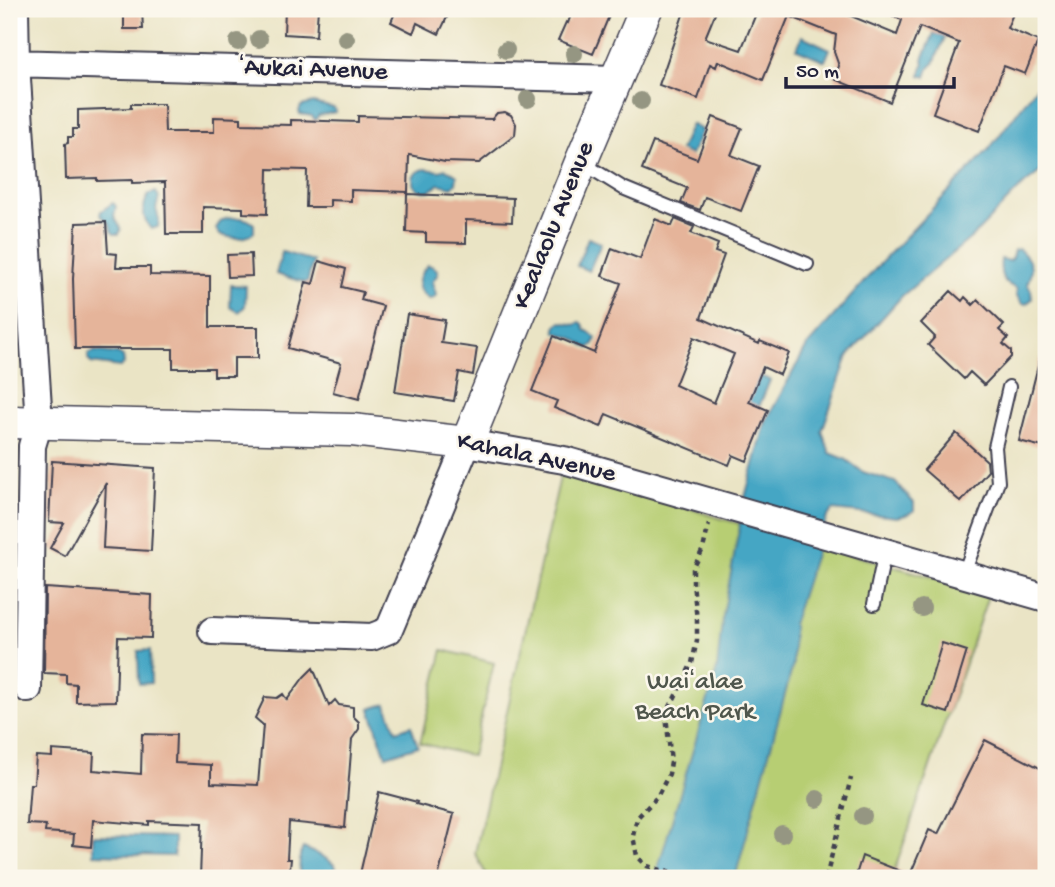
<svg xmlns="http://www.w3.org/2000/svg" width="1055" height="887" viewBox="0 0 1055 887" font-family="'Gochi Hand',sans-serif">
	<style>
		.green { fill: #b7ce73; stroke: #6c7857; stroke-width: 2 }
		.water { fill: #44a6c4; stroke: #336480; stroke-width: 2 }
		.building { fill: #e5b49a; fill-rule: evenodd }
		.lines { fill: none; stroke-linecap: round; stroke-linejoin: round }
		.service-casing { stroke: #403f50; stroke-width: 16 }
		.minor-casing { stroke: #403f50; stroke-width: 30 }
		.tertiary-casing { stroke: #403f50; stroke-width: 35 }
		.path { stroke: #403f50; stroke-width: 4.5; stroke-dasharray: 5 5; stroke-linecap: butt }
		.service { stroke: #fff; stroke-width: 12 }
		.minor { stroke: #fff; stroke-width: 26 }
		.tertiary { stroke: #fff; stroke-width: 32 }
		.tree { fill: #959682 }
		.labels { text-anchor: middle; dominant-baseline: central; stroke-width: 5; stroke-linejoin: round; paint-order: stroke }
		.street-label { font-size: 26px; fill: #22223b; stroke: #fbf7ec }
		.park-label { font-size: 26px; fill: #4f564c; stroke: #fbf7ec }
	</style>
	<rect width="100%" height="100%" fill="#fbf7ec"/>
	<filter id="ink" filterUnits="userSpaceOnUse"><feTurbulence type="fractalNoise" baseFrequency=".0143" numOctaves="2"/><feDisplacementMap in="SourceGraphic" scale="14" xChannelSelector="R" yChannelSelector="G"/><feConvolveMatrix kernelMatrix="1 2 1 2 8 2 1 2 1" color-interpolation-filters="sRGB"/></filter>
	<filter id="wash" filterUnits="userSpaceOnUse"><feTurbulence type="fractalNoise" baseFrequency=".00686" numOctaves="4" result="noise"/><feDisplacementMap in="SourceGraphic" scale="28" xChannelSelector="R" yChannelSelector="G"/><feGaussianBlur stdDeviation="1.57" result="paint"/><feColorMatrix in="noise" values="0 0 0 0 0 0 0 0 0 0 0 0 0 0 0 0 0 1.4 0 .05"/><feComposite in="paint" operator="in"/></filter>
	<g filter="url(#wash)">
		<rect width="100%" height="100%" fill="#eae4c5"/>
		<path class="green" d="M563,464L712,516L989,593L892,878H488L475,853Z
			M443,650L494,663L472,756L420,743Z"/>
		<path class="water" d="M934,33L945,37L934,63L929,68L926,77L920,75L924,65L923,59Z
			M802,36L830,49L825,61L797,49Z
			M1046,60V167L1021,187L973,236L902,296L848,356L822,431L830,453L845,459L863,472L895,482L914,503V511L906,515L897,517L833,510L827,517L793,622V665L735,878H655L717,669L722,621L745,497L766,421L807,346L878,266L989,149L1038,85Z
			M313,103L334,108L336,112L319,115L315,120L312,116L300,114L299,111L301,106Z
			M691,124L702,130L691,155L680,150Z
			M424,169L440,171L445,169L450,171L457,176L456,183L452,187L439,184C431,193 420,194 413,184V177L417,172Z
			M156,192L159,197L156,209L159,219L158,227L151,229C141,218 142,206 149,194Z
			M113,203L116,206L114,216L121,229L119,234H114C110,231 111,229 110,225C108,221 103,218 100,215L101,211Z
			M241,218L248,220L254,224V232C245,241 230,238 219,234L216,229C221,217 229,218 241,218Z
			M588,238L601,243L589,271L577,266Z
			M1019,249C1032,261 1034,268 1027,284L1031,290L1032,299L1026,304H1022L1016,294L1017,289C1014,287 1011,286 1008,284C1000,279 1000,267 1001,259L1009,261L1012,258L1014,250Z
			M282,252L313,261L307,283L276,274Z
			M428,265L434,267L438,271C438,277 435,276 433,281C431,285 436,291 436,295L434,298L429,299C414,290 416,277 428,265Z
			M231,285L246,286L245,306L239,312L230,307Z
			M562,322L575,325L580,322L583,324L585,330L589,332L596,338L594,344L589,348L573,338L556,332L555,328L557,324Z
			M95,351L118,354L123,357L124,363L120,367L91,363L88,359V354Z
			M755,374L770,380L759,407L744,402Z
			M150,650L151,683L139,684L138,651Z
			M386,704L396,731L411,726L418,746L386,756L370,709Z
			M93,835L174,837V856L93,854Z
			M303,848C314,852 329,858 336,867L334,878H299L300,855Z"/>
		<g id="blocks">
			<path class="building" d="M124,9H142L143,29H124Z
				M285,9H318L316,36L284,34Z
				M387,9H451L439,34L417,23L413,33L391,22L395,13Z
				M573,9H612L593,54L558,40L566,22L568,23Z
				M685,9H717L705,38L741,50L758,9H834L897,35L902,20L877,9H1015L1007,28L1038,41L1025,74L1004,66L979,131L933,113L959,43L920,27L890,102L834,79L839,66L834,52L836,35L789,16L763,80L718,61L716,67L710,64L698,99L659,85Z
				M131,104H164L165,132H214V117L241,118V124L291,125V120L358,122V116L492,119L497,113L505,112L511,115L516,124L515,135L479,163L445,162L409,155L408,192L351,190V201L330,200V207H306L307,170L268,169L267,214L243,213V208L203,207V234H166L165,182L132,183V180L97,181V178L66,179L65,144L68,143V137H73V129H78V110L131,108Z
				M713,117L742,128L731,155L759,166L741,211L705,197L700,210L681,203L687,188L642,170L653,142L697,159Z
				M407,194L513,198L512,222L466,220V243L426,242V233L406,232Z
				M655,219L672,226L675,219L694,227L691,233L718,244L715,252L724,255L701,318L759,344L760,341L789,353L780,375L763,367L749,402L768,410L747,461L733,455L729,465L606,414L601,427L554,408L557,401L532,391L554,336L594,353L621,283L602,276L612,248L640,259ZM694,337L734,354L714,403L675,385Z
				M106,222L108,253L117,254L116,267H150V275L210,276V327H258V358H234V376H214V368H173V349H75L73,279L76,223Z
				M251,254L252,276L228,277L227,255Z
				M319,261L346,269L342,287L363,292L361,300L383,306L359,399L333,392L341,363L288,348L306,282L313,284Z
				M951,291L962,301L965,297L973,305L978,300L1004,325L999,330L1008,338L1003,344L1011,351V357L984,385L970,372L964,379L928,345L935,337L921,323Z
				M407,314L445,320L441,343L477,348L473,375L459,372L454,401L395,392Z
				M1040,358L1046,359V433L1043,447L1019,441Z
				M956,433L987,461L988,471L961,502L924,470Z
				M52,461L155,468L151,551L103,548L106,483L65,556L50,548L64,523L49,522Z
				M45,588L152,595L151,638L118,637L116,701L76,702V684L66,683V674L44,673Z
				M942,643L967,651L948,713L923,705Z
				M313,668L329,706L335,700L339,705L353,707V716L359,722V729L352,739L345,828L289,822L287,859H291L289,878H200L202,823L149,821V825L93,820L91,847L73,845L74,834L45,832L46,825L27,824L30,784H34L36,756L52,757V750L94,753L93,770L141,774L142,734L176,735L175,763L211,765V783L258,785L263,725L255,718L265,697L277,698L283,694L287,700L304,677Z
				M985,740L1046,771V878H855L862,856L910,875L929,830L938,834Z
				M379,792L417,802L416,804L454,814L438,878H359Z"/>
		</g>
	</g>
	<g filter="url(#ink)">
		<use href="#blocks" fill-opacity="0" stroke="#403f50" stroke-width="2"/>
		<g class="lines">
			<defs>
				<path id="service" d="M581,162L623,188L807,264
					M964,573L998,482L995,447L1009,387
					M874,604L885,551"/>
				<path id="minor" d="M15,9L16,63L39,423L32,446L28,689
					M9,63L617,79
					M212,631L372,637L389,630L467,443L564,460L1046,598"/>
				<path id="tertiary" d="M9,422L352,430L467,443L581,162L646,9"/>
			</defs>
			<use href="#service" class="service-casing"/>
			<use href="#minor" class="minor-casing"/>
			<use href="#tertiary" class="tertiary-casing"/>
			<path class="path" d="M690,878L647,866L637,856L633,836L637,818L657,797L669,774L671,762L666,715L692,663L697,640V620L693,583V569L703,549L709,524
				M826,878L851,778"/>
			<use href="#service" class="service"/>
			<use href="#minor" class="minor"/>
			<use href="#tertiary" class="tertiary"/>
		</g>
		<g class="tree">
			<circle cx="259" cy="39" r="9"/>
			<circle cx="346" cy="39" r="9"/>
			<circle cx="238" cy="42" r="9"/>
			<circle cx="506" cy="50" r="9"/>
			<circle cx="574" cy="54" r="9"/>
			<circle cx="528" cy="99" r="9"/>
			<circle cx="641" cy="101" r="9"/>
			<circle cx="922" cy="608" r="9"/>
			<circle cx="817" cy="799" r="9"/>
			<circle cx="863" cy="816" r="9"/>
			<circle cx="782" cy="834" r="9"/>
		</g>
	</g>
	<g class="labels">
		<g class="street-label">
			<text transform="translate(313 71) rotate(2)">ʻAukai Avenue</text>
			<text transform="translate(555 226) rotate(-68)">Kealaolu Avenue</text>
			<text transform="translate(536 459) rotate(12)">Kahala Avenue</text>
		</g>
		<g class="park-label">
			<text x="695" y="683">Waiʻalae<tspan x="695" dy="30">Beach Park</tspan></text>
		</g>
	</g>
	<rect width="1055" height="887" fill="none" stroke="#fbf7ec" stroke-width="35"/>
	<path d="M786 77v10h168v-10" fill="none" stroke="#22223b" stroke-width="3.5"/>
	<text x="796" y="77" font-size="21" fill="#22223b" stroke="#fbf7ec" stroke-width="5" paint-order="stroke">50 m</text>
</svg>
